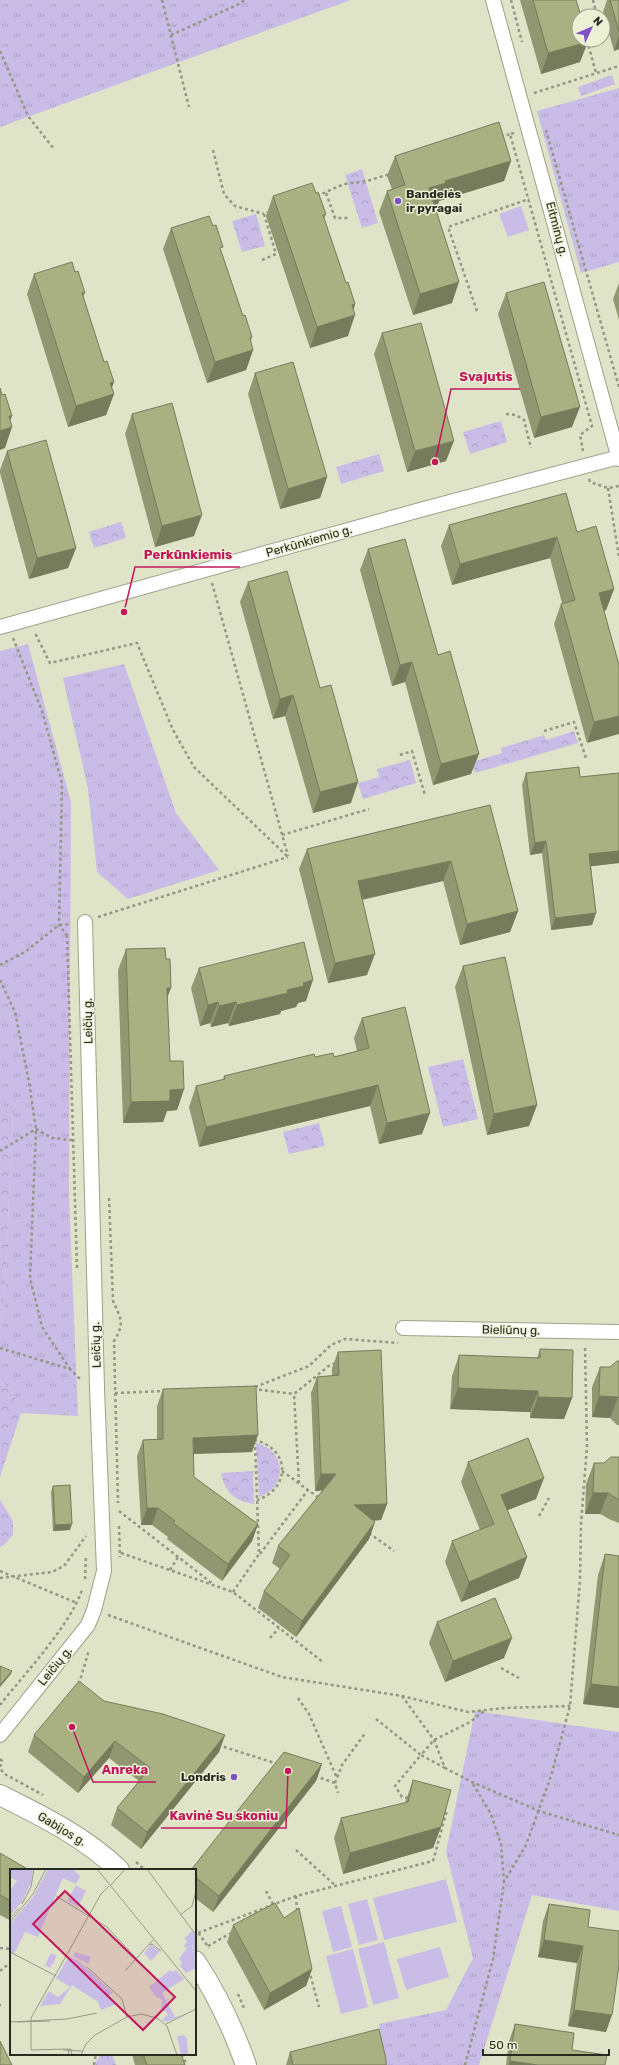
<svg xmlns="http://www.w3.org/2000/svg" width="619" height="2065" viewBox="0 0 619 2065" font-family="Rubik,sans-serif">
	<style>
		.grass { fill: url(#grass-tufts) }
		.forest { fill: url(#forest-crowns) }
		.pitch { fill: #c9bce7 }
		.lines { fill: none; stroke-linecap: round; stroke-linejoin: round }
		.street-casing { stroke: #9da188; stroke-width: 16 }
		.secondary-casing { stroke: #9da188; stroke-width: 22 }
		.path { stroke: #939783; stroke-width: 2.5; stroke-dasharray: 3 3; stroke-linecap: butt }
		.street { stroke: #fff; stroke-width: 14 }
		.secondary { stroke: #fff; stroke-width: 20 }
		.wall { fill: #919770 }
		.shaded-wall { fill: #767b5b }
		.building { fill: #a9b082; stroke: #767b5b }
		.poi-dot { fill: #7f4fc7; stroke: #ecf1d6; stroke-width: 1.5 }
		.labels { text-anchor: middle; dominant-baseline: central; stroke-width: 3; stroke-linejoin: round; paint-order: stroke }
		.poi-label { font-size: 12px; font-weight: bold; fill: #282a20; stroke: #ecf1d6; text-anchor: start }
		.street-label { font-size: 12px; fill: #282a20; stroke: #ecf1d6 }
		.inset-road { fill: none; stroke: #969a85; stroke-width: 1 }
		.view { fill: #c2185b; fill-opacity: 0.15; stroke: #c2185b; stroke-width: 2 }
		.inset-edge { fill: none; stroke: #282a20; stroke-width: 2 }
		.leader { fill: none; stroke: #c2185b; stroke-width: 1.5 }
		.callout-dot { fill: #c2185b; stroke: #ecf1d6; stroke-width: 1.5 }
		.callout-label { font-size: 13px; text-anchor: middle; font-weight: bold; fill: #c2185b; stroke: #ecf1d6; stroke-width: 3; stroke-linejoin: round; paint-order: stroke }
	</style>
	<defs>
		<pattern id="grass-tufts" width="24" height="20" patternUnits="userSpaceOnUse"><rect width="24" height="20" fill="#c9bce7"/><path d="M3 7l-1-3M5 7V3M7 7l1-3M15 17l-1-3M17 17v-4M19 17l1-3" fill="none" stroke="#ada2c6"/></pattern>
		<pattern id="forest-crowns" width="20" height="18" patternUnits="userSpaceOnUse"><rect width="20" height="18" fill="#c9bce7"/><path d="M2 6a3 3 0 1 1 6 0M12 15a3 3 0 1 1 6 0" fill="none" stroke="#ada2c6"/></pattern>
	</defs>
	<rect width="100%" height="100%" fill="#dfe4c9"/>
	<path class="grass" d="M0,0H351L0,127Z
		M619,88V262L581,273L537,111Z
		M28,644L71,802L69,1195L78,1416L21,1413L14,1395L0,1380V1322L4,1313L13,1112L0,1104V651Z
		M124,664L176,813L219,870L128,899L97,872L88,789L63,678Z
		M475,1711L619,1732V1911L532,1895L479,2065H382L379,2024L446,2010L473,1958L446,1852Z"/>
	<path class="forest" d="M612,75L615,84L581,96L578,87Z
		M362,169L378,223L362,228L345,175Z
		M256,214L265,246L242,252L232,221Z
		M501,421L507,442L470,454L463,432Z
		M379,454L384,471L341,484L336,467Z
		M121,522L126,538L94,548L89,532Z
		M574,731L578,743L475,773L472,762L502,753L501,748L544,735L546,740Z
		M410,760L416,783L363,799L358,783L379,777L377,769Z
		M463,1059L478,1119L443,1127L428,1067Z
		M0,1104L13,1111L4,1313L0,1322Z
		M319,1123L325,1146L289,1154L283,1132Z
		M0,1380L14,1395L21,1413L0,1477Z
		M256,1443C286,1450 289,1487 259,1497Z
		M253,1471L254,1504C234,1501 225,1492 221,1473Z
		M0,1500L13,1521V1535L4,1545L0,1547Z
		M101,2054H112L116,2065H96V2062Z"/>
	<path class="pitch" d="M521,206L529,230L508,237L499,214Z
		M446,1879L457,1922L384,1940L373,1898Z
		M367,1899L378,1940L359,1945L348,1904Z
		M341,1906L352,1947L333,1952L322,1911Z
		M384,1942L399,1998L373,2005L358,1949Z
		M440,1947L449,1977L406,1990L397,1959Z
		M353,1949L368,2007L341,2014L326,1956Z"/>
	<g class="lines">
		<defs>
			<path id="street" d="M493,0L619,459
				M0,627L420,510L619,457
				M403,1328L619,1332
				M0,1735L88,1625L94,1610L104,1571L97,1388L85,922"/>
			<path id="secondary" d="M0,1795C42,1816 85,1837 119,1870
				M195,1961C217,1994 233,2028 246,2065"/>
		</defs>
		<use href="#street" class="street-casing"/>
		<use href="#secondary" class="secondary-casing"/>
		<path class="path" d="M162,0L189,107
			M511,0L522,42
			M593,0L597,16
			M171,35L237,5L245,0
			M587,40L596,73
			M0,51L28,116L54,149
			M534,93L619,66
			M546,130L619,387
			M514,133L510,134L592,426L580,435L583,451
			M501,137L510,134
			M213,150L224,194L235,206L264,214
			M326,193L335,218H348
			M317,196L344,184L367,181L390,174
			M262,260L276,254L264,214L269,212
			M477,311L448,227L529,199
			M506,414L516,415L524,420L531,448
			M589,479L590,482L608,488L619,486
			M608,488L619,557
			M212,583L288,856
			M35,635H36L50,663L137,643L173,730L194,767L288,857
			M13,638L42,711L62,783L59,925L67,935
			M544,731L574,722L586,758
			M400,755L412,751L425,795
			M282,835L369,809
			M98,917L288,857
			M67,935L77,1268
			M0,965L25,952L59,925L70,924
			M0,980L15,1012L29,1082L36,1129L30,1278L42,1327L70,1369
			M0,1151L36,1129L52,1138L72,1140
			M109,1198L113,1301C121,1319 125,1323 114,1341L118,1503
			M0,1348L70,1369L82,1381
			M255,1387L309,1366L331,1345L345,1339L398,1343
			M253,1389L294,1394
			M115,1393L164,1391
			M254,1440C291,1448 291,1489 257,1500
			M282,1471L319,1498
			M299,1483L294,1394L330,1365L336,1363
			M119,1511L213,1584
			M539,1516L549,1498
			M119,1526L120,1557
			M369,1533L394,1551
			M121,1553L233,1592L323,1662
			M260,1554L308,1490
			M170,1570L178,1557
			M0,1571L77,1603
			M0,1578L52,1572L64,1566L86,1536
			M85,1579L86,1555
			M233,1592L259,1554L255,1443
			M108,1615L282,1677L402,1696L468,1712L504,1708L570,1706
			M270,1638L279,1628
			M501,1668L519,1678
			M79,1684L89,1650
			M402,1696L434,1740L445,1768L472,1782L539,1811L619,1835
			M298,1698L309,1714L337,1778
			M0,1705C25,1673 69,1627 82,1590
			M376,1719L421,1755L434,1740L470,1722L484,1711
			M218,1745L278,1764
			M0,1759L2,1761L0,1767L3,1773L43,1795
			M315,1776L335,1783L338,1793
			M335,1783L342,1765L366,1732
			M473,1784L491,1814L501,1844L504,1882
			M408,1798L402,1797L395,1786L421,1755L445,1768
			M296,1850L336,1886
			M136,1862L145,1870
			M266,1891L273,1904
			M296,1896L297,1911
			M195,1928L209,1948
			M198,1933L296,1896L433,1861L447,1810L444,1809
			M208,1946L231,1933
			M0,1948L11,1949
			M309,1970L319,2007
			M0,1971L11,1962
			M238,1994L244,2008
			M0,2005H1
			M182,2054L187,2065
			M94,2065L96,2054
			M465,2065L493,1959L504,1882L526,1845L551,1776L570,1706L580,1580L581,1524L587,1446L585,1346"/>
		<use href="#street" class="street"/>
		<use href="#secondary" class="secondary"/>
	</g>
	<path class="wall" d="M520,0H576L580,62L541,74Z
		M607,0H619V49L614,51L603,12Z
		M395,156L511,161L504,181L439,201L438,204L434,205L452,303L413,315L379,212L387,191L392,189L387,176Z
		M316,193L326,214L324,219L346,283L355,304L354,309L348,336L310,348L266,216L273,196Z
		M171,228L221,252L253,350L246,370L207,383L163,249Z
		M75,272L85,293L83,297L114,394L106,415L68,427L27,294L34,274Z
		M619,283V320L613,299Z
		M506,293L572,427L534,438L498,314Z
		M382,333L446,461L407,472L374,354Z
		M255,373L327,477L320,498L280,509L248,394Z
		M132,414L194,536L155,547L125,434Z
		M7,451L76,548L68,568L29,579L0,473V470Z
		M449,525L577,532L614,589L606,610L604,611L619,665L587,743L554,624L561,604L562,603L550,558L452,585L441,546Z
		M368,549L438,655L471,774L433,785L405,682L392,686L360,570Z
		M248,582L351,803L313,813L285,716L273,719L240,602Z
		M526,773L580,777L619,773V863L591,866L596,913L592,925L551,930L542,853L530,855L522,785Z
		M490,805L518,911L510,932L460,945L443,881L362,900L367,975L328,983L299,869L307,849Z
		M126,949L167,998L170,1061L184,1089L177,1110L167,1111L163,1122L123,1123L118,970Z
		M463,966L537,1105L529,1126L487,1135L455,987Z
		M199,968L306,1001L298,1003L296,1007L281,1011L280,1014L229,1026L228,1023L211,1027L210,1023L200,1026L191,988Z
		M362,1018L422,1134L379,1144L370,1106L199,1147L189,1107L196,1086L223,1080L224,1076L315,1057H334L357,1051L354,1038Z
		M540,1349L572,1398L564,1419L530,1418V1412L450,1409L452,1376L459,1355L537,1358Z
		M338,1352L387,1504L381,1520L373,1521L375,1522L369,1539L296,1637L258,1608L264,1591L280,1569L272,1563L278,1546L323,1490L315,1491L311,1393L317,1377L332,1376V1368Z
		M619,1361V1425H617L610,1418L592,1417V1387L600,1367H610Z
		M163,1389L252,1452L193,1454L194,1477L258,1524L252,1541L222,1581L167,1539L168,1537L152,1525H141L137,1456L143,1440L157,1439V1406Z
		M619,1457V1523L611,1520L600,1514H585L586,1484L594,1463H604Z
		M468,1462L536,1499L507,1510L527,1557L519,1578L461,1602L445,1562L452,1541L480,1530L461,1482Z
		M53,1486L70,1530L53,1531L51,1492Z
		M605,1554L619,1556V1708L583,1704L598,1575Z
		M437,1622L504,1658L445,1682L429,1643Z
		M104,1701L225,1735L219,1752L141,1849L111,1825L117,1808L139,1781L109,1758L78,1793L28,1752L34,1735Z
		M322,1764L316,1781L213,1912L195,1898V1870Z
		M413,1780L441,1827L433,1848L343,1874L334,1838L341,1818L405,1803Z
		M0,1853L11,1870V1921L0,1915Z
		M549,1904L588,1927L606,2032L568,2026L577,1963L538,1957L543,1921Z
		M233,1925L312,1969L306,1986L264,2010L227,1942Z
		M515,2024L605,2065H506L509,2041Z
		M290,2052L386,2065H286Z
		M132,2054H181L185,2065H135Z"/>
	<path class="shaded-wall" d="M619,36V49L614,51Z
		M588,42L580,62L541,74L548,53Z
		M511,161L504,181L439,201L438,204L421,209L429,188L445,181Z
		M459,282L452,303L413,315L420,294Z
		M355,304L351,316L355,315L348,336L310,348L317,327L352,305Z
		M252,337L247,351L253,350L246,370L207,383L215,362L250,338Z
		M114,382L109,396L114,394L106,415L68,427L76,406L110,383Z
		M580,407L572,427L534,438L541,417Z
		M9,416H12L7,429L12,427L5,448L0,450V431Z
		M454,441L446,461L407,472L415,451Z
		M327,477L320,498L280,509L288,489Z
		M202,515L194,536L155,547L162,526Z
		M557,537L550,558L452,585L460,564Z
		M76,548L68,568L29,579L37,558Z
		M614,589L606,610L591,614L599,593Z
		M412,662L405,682L392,686L400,665Z
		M293,695L285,716L273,719L280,699Z
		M619,716V734L587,743L594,722Z
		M479,754L471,774L433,785L441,764Z
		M358,782L351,803L313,813L320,792Z
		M546,841L542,853L530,855L535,843Z
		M619,851V863L585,867L589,854Z
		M451,861L443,881L351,902L358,881Z
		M518,911L510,932L460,945L467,924Z
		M596,913L592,925L551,930L555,918Z
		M375,954L367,975L328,983L335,963Z
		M313,980L306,1001L298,1003L296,1007L281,1011L280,1014L229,1026L237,1005L287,990L303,983Z
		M167,988H171L163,1009Z
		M218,1002L210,1023L200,1026L208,1005Z
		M236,1002L228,1023L211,1027L219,1006Z
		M378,1085L370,1106L199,1147L206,1127Z
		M184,1089L177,1110L167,1111L163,1122L123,1123L131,1102L170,1090Z
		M537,1105L529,1126L487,1135L494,1114Z
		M430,1113L422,1134L379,1144L387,1123Z
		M458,1388L538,1391L530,1412L450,1409Z
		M599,1396L618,1397L610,1418L592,1417Z
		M538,1397L572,1398L564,1419L530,1418Z
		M258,1435L252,1452L187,1454L193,1438Z
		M321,1474H336L330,1490L315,1491Z
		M544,1478L536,1499L493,1516L501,1495Z
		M593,1493H608L600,1514H585Z
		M387,1504L381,1520L348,1521L354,1505Z
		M147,1508H158L152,1525H141Z
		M375,1522L369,1539L296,1637L302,1621Z
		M72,1524L70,1530L53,1531L55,1525Z
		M258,1524L252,1541L222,1581L228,1564Z
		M527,1557L519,1578L461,1602L469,1582Z
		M512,1638L504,1658L445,1682L453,1661Z
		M12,1671L11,1674L0,1687V1685Z
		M591,1684L619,1687V1708L583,1704Z
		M225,1735L219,1752L141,1849L147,1832Z
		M115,1741L109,1758L78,1793L84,1777Z
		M322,1764L316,1781L213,1912L219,1896Z
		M441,1827L433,1848L343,1874L350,1853Z
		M544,1940L583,1946L577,1963L538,1957Z
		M312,1969L306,1986L264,2010L270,1993Z
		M574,2010L612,2015L606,2032L568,2026Z
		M510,2061L538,2065H509Z"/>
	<path class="building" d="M533,0H576L581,16H579V40H588V42L548,53Z
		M610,0H619V32Z
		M499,122L511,161L445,181L446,183L429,188L459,282L420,294L387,191L405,185L395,156Z
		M312,183L316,193L318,192L326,214L323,215L346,283L348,282L355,304L352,305L355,315L317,327L273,196Z
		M209,216L213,226L216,225L223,247L220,248L243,316L245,315L252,337L250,338L253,350L215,362L171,228Z
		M72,262L75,272L78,271L85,293H82L104,362L107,361L114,382L110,383L114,394L76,406L34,274Z
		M544,282L580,407L541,417L506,293Z
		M421,323L454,441L415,451L382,333Z
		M293,362L327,477L288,489L255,373Z
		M0,388L2,395L5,394L12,416H9L12,427L0,431Z
		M172,403L202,515L162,526L132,414Z
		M46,440L76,548L37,558L7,451Z
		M566,493L577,532L596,526L614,589L599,593L619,665V716L594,722L561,604L575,600L557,537L460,564L449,525Z
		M405,539L438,655L450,651L479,754L441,764L412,662L400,665L368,549Z
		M287,571L320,688L331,685L358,782L320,792L293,695L280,699L248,582Z
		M579,767L580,777L619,773V851L589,854L596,913L555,918L546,841L535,843L526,773Z
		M490,805L518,911L467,924L451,861L358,881L375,954L335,963L307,849Z
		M304,942L313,980L303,983L304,986L287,990L288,993L237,1005L236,1002L219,1006L218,1002L208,1005L199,968Z
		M165,948L166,959H170L171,988H167L170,1061H183L184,1089L170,1090V1101L131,1102L126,949Z
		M505,957L537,1105L494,1114L463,966Z
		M405,1007L430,1113L387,1123L378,1085L206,1127L196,1086L225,1079L224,1076L314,1054L315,1057L333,1053L334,1057L369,1048L362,1018Z
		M540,1349L573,1350L572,1398L538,1397V1391L458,1388L459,1355L540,1358Z
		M381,1350L387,1504L354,1505L375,1522L302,1621L264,1591L290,1555L278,1546L336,1474H321L317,1377L339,1375L338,1352Z
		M617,1361H619V1398L618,1397L599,1396L600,1367H610Z
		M256,1386L258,1435L193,1438L194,1477L258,1524L228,1564L173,1523L175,1521L158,1508H147L143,1440L163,1439V1389Z
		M528,1438L544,1478L501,1495L527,1557L469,1582L452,1541L494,1524L468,1462Z
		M611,1457H619V1500L608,1493H593L594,1463H604Z
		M70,1485L72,1524L55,1525L53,1486Z
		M605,1554L619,1556V1687L591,1684Z
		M495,1598L512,1638L453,1661L437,1622Z
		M0,1666L12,1671L0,1685Z
		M79,1681L104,1701L163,1714L225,1735L147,1832L117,1808L150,1768L115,1741L84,1777L34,1735Z
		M284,1752L322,1764L219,1896L195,1877V1870H191Z
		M413,1780L451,1790L441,1827L350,1853L341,1818L408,1802Z
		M0,1853L29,1870H11V1901L0,1895Z
		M275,1903L284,1918L299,1908L312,1969L270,1993L233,1925Z
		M549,1904L590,1910L588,1927L619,1931V1965L612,2015L574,2010L583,1946L544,1940Z
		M515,2024L574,2033L572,2050L607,2055L605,2065H538L510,2061Z
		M379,2029L386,2059V2065H293L290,2052Z
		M0,2041L12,2065H0Z
		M143,2054H181L185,2065H147Z"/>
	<g class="poi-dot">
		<circle cx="398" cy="201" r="4"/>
		<circle cx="234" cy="1777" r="4"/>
	</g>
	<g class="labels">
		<g class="poi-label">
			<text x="406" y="194">Bandelės<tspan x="406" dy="14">ir pyragai</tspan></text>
			<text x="226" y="1777" text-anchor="end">Londris</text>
		</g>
		<g class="street-label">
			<text transform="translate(557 229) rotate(75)">Eitminų g.</text>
			<text transform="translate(309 541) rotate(-16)">Perkūnkiemio g.</text>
			<text transform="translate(88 1021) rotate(-91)">Leičių g.</text>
			<text transform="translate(511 1330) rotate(1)">Bieliūnų g.</text>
			<text transform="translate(96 1345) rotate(-92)">Leičių g.</text>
			<text transform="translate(55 1666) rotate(-51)">Leičių g.</text>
			<text transform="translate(62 1829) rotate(31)">Gabijos g.</text>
		</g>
	</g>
	<g transform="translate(10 1869)">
		<rect width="186" height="186" fill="#dfe4c9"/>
		<path d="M0,0H23L21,14L12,33L0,46V18L2,19L7,12L0,8ZM38,0H63L70,7L66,15L53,9L28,68L15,63L4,85L0,83V55L23,28ZM66,16L76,22L68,38L57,32ZM182,62L186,67V78L182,76V84L175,93L186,94V99L176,104L170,97L172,93L169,90L177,79L174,77L177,72L174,70ZM141,76L150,82L141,92L134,84ZM65,83L81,88L78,95L63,87ZM59,87L70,93L103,124L88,133L62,116L50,135L30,137L39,122L48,128L60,118L46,109ZM160,101L162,103L166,101L174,110L152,124L165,148L176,145L156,153L152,151L158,145L151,139L152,131L145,127L139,118Z" fill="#c9bce7"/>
		<path d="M183,75L186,78V94L178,96L175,93L182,84ZM41,84L47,87L40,99L35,96ZM83,112L94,124L88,132L75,123ZM98,126L106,135L91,141L88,133Z" fill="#c9bce7"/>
		<path d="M174,166L177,170L178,186H171L167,167Z" fill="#c9bce7"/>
		<path class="inset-road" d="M87,0L186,122M137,0L186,66M101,16L115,0M46,27L97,58L127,90M12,35L21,18L24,0M170,46L182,37L186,22M0,49L9,39M0,53L23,25L36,0M139,76L142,75L151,82M0,83L46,107M77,98L112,130L117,148M115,102L143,71M0,153L57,150L87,144M7,153L40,152M156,155L186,140M58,180L21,181V149L91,25L99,17M53,181L72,182M59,186L58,180H61L62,186M71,186L76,175L85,166L117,148L131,145L147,149L157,157L167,186"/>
		<path class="view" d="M55,22L165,128L133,161L23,55Z"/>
		<rect width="186" height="186" class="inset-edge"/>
	</g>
	<path class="leader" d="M435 462L451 389H520M124 612L135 567H240M72 1727L93 1782H156M288 1771L286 1828H161"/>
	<g class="callout-dot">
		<circle cx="435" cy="462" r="4"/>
		<circle cx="124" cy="612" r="4"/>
		<circle cx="72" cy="1727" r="4"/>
		<circle cx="288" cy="1771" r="4"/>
	</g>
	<g class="callout-label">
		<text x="486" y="381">Svajutis</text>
		<text x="188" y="559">Perkūnkiemis</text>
		<text x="125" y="1774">Anreka</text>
		<text x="224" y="1820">Kavinė Su skoniu</text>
	</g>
	<g transform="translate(591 28) rotate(46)"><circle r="19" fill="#ecf1d6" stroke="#9ea18d"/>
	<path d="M0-3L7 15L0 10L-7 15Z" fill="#7f4fc7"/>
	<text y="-6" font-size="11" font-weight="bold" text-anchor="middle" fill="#282a20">N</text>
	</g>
	<path d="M483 2049v6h126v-6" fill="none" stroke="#282a20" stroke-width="2"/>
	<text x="489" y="2049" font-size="12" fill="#282a20" stroke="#ecf1d6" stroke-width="3" paint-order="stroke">50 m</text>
</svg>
